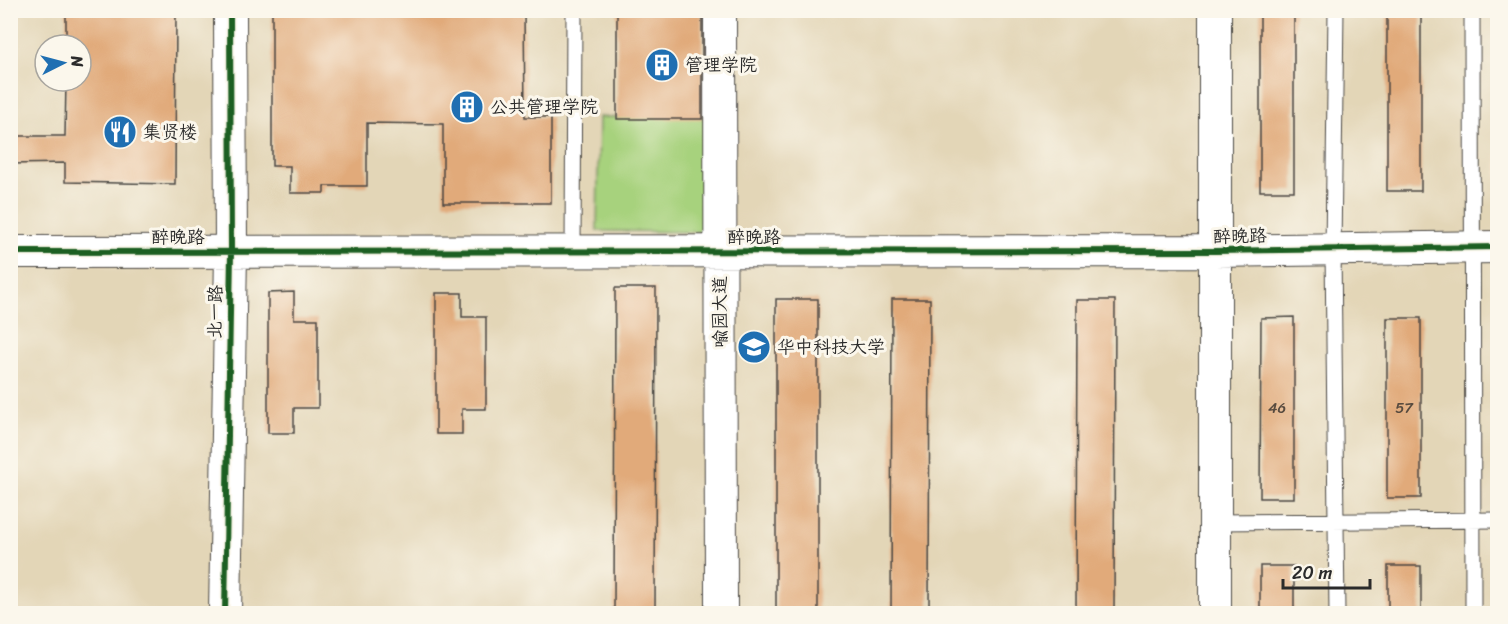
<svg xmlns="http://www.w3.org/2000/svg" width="1508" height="624" viewBox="0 0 1508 624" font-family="Sriracha,'LXGW WenKai TC',sans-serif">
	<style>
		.built { fill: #e3d6b7; fill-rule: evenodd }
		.green { fill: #a7d27d; stroke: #697e54; stroke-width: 1.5 }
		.building { fill: #e1aa7a }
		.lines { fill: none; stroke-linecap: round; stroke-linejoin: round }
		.service-casing { stroke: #494642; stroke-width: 17 }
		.minor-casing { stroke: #494642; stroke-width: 34 }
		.service { stroke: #fff; stroke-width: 15 }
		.minor { stroke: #fff; stroke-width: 32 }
		.cycleway-casing { stroke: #fbf7ec; stroke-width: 10 }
		.cycleway { stroke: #1b5e20; stroke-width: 6 }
		.labels { text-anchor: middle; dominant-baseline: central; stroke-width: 6; stroke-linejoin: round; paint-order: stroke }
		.number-label { font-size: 15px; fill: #584b3f }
		.poi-label { font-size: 18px; fill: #2b2b2b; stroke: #fbf7ec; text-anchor: start }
		.street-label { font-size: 18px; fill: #2b2b2b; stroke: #fbf7ec }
	</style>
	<rect width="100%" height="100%" fill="#fbf7ec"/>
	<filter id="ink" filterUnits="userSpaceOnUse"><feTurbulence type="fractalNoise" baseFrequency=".0167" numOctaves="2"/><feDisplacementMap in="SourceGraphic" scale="12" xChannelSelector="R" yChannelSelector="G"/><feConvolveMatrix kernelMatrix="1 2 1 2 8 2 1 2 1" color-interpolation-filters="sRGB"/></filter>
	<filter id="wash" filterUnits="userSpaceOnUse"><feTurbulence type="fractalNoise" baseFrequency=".008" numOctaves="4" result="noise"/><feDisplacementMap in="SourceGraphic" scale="24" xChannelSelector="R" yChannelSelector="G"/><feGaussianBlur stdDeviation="1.35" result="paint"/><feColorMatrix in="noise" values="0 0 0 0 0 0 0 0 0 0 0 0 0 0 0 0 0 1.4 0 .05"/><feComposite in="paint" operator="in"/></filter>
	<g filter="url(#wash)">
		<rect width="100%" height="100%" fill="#f4dec1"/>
		<path class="built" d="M10,11H1497V613H11ZM45,45H81V81H45Z"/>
		<path class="green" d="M599,117L706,118L708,232L597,231Z"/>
		<g id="blocks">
			<path class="building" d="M66,10H176L175,184L65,182V163L10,164V136H65L66,81H81V45H66Z
				M272,10H524L525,117H551V203H443V124L367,123V186H324V193H290V166H272Z
				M617,10H702V119H617Z
				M1260,10H1294V191H1260Z
				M1387,10H1421V191H1387Z
				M615,288H656L655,614H614Z
				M294,292V319H318V408H294V433H268V293Z
				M436,293H462V317H486V409H462V434H436Z
				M776,299H818V614H776Z
				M892,299H930L929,614H891Z
				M1077,300H1115L1114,614H1076Z
				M1294,317V498H1260L1261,318Z
				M1387,318H1421V498H1387Z
				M1260,566H1294V614H1260Z
				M1388,566H1421V614H1388Z"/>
		</g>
	</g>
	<g filter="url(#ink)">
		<use href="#blocks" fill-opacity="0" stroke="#494642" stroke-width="1.5"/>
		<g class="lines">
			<defs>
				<path id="service" d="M1336,10L1333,250L1337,614
					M1472,10L1473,614
					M573,252L574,10
					M1215,522L1498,520"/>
				<path id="minor" d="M720,10L721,614
					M1215,10V614
					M10,252L1215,251L1498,247
					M225,614L231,252L230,10"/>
			</defs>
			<use href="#service" class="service-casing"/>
			<use href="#minor" class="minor-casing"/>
			<use href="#service" class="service"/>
			<use href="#minor" class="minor"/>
			<defs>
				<path id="cycleway" d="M10,252L1215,251L1498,247
					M225,614L231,252L230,10"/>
			</defs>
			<use href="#cycleway" class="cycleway-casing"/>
			<use href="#cycleway" class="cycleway"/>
		</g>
	</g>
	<defs>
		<symbol id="building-disc" viewBox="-11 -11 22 22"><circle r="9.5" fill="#1f6fb2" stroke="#fbf7ec"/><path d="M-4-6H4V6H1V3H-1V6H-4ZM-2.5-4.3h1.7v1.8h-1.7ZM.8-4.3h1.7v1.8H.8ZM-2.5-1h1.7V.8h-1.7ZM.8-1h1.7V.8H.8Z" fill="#fff"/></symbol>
		<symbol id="restaurant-disc" viewBox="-11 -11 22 22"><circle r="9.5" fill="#1f6fb2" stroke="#fbf7ec"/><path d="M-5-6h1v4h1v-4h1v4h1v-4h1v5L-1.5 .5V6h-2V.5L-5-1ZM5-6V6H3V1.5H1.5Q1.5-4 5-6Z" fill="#fff"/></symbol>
		<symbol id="university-disc" viewBox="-11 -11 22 22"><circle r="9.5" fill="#1f6fb2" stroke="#fbf7ec"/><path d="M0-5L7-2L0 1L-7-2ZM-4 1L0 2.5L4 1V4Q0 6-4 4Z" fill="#fff"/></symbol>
	</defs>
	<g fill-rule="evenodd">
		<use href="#building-disc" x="643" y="46" width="38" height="38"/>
		<use href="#building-disc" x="448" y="88" width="38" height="38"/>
		<use href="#restaurant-disc" x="101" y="113" width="38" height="38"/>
		<use href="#university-disc" x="735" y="328" width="38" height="38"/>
	</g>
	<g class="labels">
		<g class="number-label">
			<text x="1277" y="408">46</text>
			<text x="1404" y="408">57</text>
		</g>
		<g class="poi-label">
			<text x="685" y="65">管理学院</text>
			<text x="490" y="107">公共管理学院</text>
			<text x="143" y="132">集贤楼</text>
			<text x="777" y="347">华中科技大学</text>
		</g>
		<g class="street-label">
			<text transform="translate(1240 236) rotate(-1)">醉晚路</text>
			<text x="178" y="237">醉晚路</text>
			<text x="754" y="237">醉晚路</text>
			<text transform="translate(215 312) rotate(-89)">北一路</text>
			<text transform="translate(720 312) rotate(-90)">喻园大道</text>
		</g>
	</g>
	<rect width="1508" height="624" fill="none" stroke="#fbf7ec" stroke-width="36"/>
	<g transform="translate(63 63) rotate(84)"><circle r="28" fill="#fbf7ec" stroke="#a8a59f" stroke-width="1.5"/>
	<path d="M0-4.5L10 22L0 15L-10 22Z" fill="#1f6fb2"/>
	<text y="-9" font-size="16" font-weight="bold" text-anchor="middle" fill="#2b2b2b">N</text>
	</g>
	<path d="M1283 579v9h87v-9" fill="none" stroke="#2b2b2b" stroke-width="3"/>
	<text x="1292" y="579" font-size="18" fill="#2b2b2b" stroke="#fbf7ec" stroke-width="4.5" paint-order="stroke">20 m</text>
</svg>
